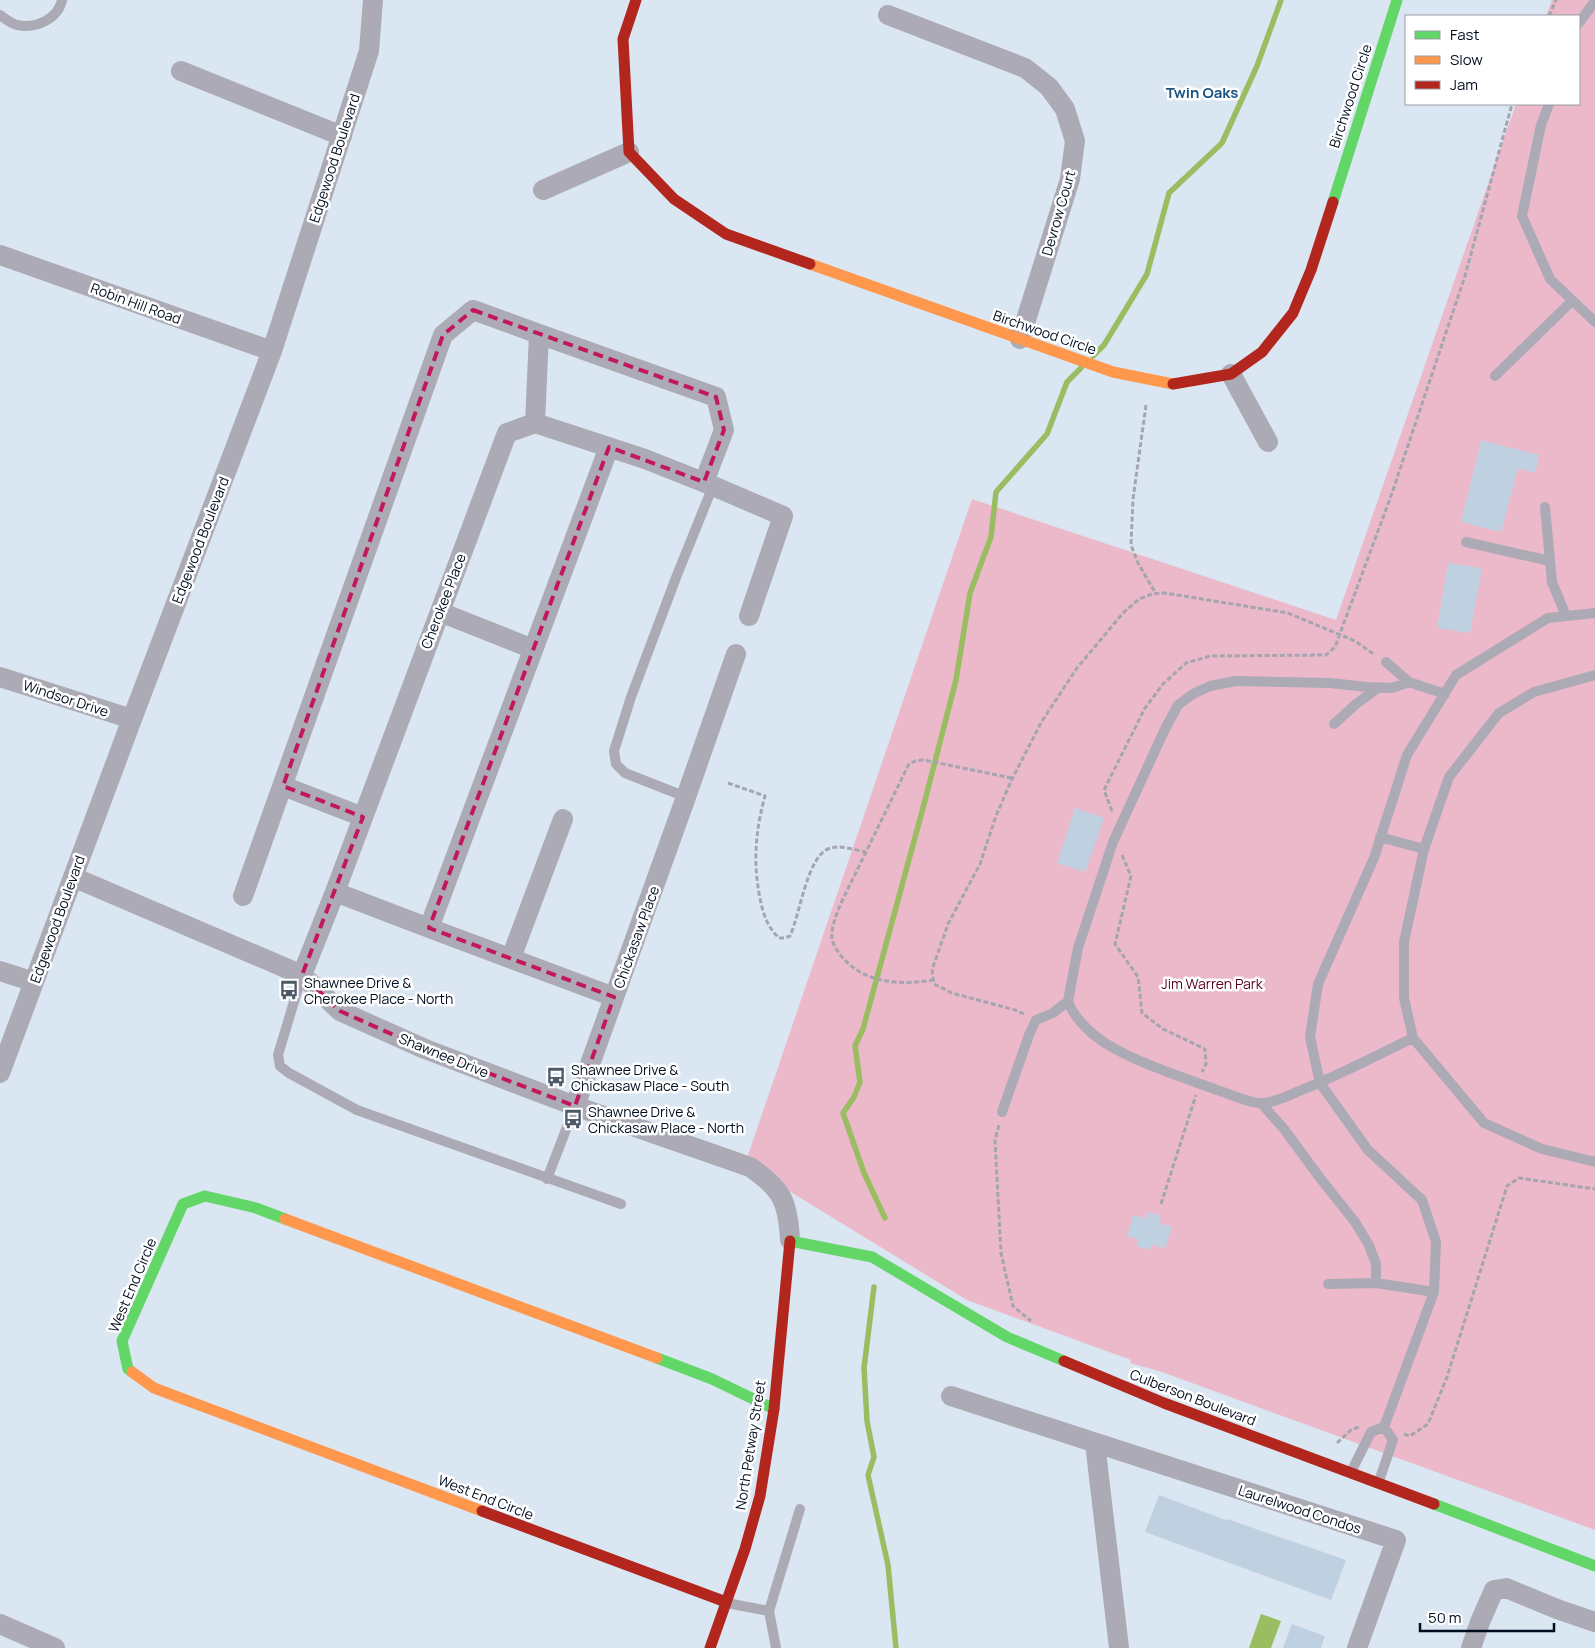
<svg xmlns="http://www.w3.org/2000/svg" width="1595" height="1648" viewBox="0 0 1595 1648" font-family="Manrope,sans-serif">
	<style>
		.green { fill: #ebb9ca }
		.water { fill: #99bd60 }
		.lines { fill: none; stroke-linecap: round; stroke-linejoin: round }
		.stream { stroke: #99bd60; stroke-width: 5.5 }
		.building { fill: #bfd0e0 }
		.path { stroke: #a4a5af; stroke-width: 3; stroke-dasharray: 5 2.5; stroke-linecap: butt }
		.lane { stroke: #acaab5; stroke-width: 10 }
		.street { stroke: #acaab5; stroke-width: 20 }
		.fast { stroke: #63d668; stroke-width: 11 }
		.slow { stroke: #ff974d; stroke-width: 11 }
		.jam { stroke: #b3261e; stroke-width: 11 }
		.marked { fill: none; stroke: #c2185b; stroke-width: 4; stroke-dasharray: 10 6; stroke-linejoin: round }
		.labels { text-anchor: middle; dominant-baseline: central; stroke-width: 5; stroke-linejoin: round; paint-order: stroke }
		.street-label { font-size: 14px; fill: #000d1f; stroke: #fff }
		.poi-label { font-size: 14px; fill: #000d1f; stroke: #fff; text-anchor: start }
		.park-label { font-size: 14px; fill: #580022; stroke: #fff }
		.neighbourhood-label { font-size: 15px; font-weight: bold; fill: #185382; stroke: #fff }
	</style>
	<rect width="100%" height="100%" fill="#dae6f2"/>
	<path class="green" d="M1552,0H1595V1530L1162,1372L1130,1363L1131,1360L967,1300L745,1164L972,499L1336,620L1516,104H1579V16H1546Z"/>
	<path class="water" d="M1261,1614L1281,1621L1271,1648H1249Z"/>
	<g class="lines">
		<path class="stream" d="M1093,356L1104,345L1147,274L1169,193L1222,143L1257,66L1281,0
			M885,1218L864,1173L843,1113L854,1097L860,1082L855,1046L863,1029L923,808L956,680L970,593L991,537L996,492L1047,434L1067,382L1081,368
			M874,1287L864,1368L867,1421L874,1457L868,1475L888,1565L896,1648"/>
	</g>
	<path class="building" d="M1481,440L1539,455L1535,473L1518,468L1501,532L1461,522Z
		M1448,563L1482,568L1470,633L1437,628Z
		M1075,808L1104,818L1085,872L1057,863Z
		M1148,1212L1161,1216L1159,1223L1172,1227L1165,1249L1152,1244L1150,1250L1136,1246L1138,1239L1127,1236L1133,1215L1146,1219Z
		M1159,1495L1226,1520L1227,1519L1346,1560L1331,1600L1145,1532Z
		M1292,1624L1325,1636L1321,1648H1283Z"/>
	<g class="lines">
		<path class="path" d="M1549,16L1556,0
			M1146,405L1133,499L1131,545L1138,563L1156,594
			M728,783L765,796C756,829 753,859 759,893C762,910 766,926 779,938H785L790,936C800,914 807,858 828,849C839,844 855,850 866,852
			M1112,811L1104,790L1145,708L1163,684L1186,663L1210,656L1326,655L1335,647L1391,496L1465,276L1512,104
			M1122,855L1131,876L1115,944L1138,977L1142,1013L1163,1029L1205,1049L1206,1064L1202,1072
			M934,980C902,985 866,984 844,959C839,954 833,945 832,939C831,927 836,916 840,905L909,764L915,761L923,760L1012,778
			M1024,1014L1015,1010L952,993L934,984L932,970L948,924L980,864L996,816L1011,781L1042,721L1077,668L1123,613L1139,599L1152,594L1165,593L1288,613L1355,641L1375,655
			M999,1125L995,1140L1001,1253L1013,1306L1031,1321
			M1161,1204L1196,1095
			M1404,1434L1410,1436L1428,1424L1447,1377L1507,1186L1519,1178L1595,1189
			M1337,1443L1352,1429L1360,1427"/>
		<path class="lane" d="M0,15C5,19 10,23 17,25C36,29 58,19 62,0
			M1579,23L1595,1
			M1549,104L1541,125L1522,216L1550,279L1595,322
			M1495,376L1572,301
			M1545,507L1552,582L1566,616
			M1466,542L1550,561
			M1386,662L1409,682
			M1595,675L1534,692L1499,713L1449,777L1424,849L1404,942V998L1413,1038L1484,1123L1542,1149L1595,1162
			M1334,724L1356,704L1378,688
			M686,797L625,773L616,764L614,751L631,697L677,575L713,486
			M1380,837L1424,849
			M302,975L278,1055L280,1066L289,1073L357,1110L621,1204
			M1413,1038C1375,1056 1338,1076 1299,1091C1288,1096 1276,1102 1263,1103C1250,1104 1233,1095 1220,1091C1182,1077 1139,1064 1105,1043C1090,1033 1073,1017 1068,1001L1078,948L1113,842L1165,729L1178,705L1193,694L1210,686L1236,681L1330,683L1367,687L1392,688L1409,682L1445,694
			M1261,1103L1284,1129L1320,1178L1355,1222L1369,1245L1376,1264V1283
			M1002,1112L1029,1035L1036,1020L1053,1013L1068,1001
			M547,1179L575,1106
			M1328,1284L1376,1283L1434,1292
			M1384,1427L1434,1292L1436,1242L1422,1200L1368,1150L1320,1083L1310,1037L1318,984L1374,858L1407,755L1456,675L1548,618L1595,613
			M1351,1472L1371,1432L1384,1427
			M1379,1481L1393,1440L1384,1427
			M727,1603L769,1611
			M776,1648L769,1611L800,1509"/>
		<path class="street" d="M888,15L1025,68L1049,87L1065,109L1075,141L1070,179L1020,339
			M181,71L342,136
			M543,190L629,152
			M0,255L272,351
			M539,334L716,397L724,430L704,482
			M1231,374L1268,442
			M440,612L533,649
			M0,677L132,719
			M283,786L363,817
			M73,877L302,975L340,1011L425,1049L575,1106L750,1167C782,1189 788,1201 790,1240
			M335,892L429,928L609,447
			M243,896L443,335L473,310L539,334L535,423
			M429,928L614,997
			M511,958L563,819
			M0,971L34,982
			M302,975L335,892L507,433L535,423L645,459L713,486L783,516L749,616
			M0,1073L132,719L272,351L369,51L373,0
			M575,1106L686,797L736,654
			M951,1396L1396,1540L1357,1648
			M1095,1443L1119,1648
			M0,1624L55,1648
			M1471,1648L1480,1622L1494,1590L1506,1588L1557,1609L1595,1622"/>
		<path class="fast" d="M1333,202L1397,0
			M790,1241L872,1257L1007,1337L1064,1361
			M657,1358L712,1379L774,1409
			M132,1372L128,1369L122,1341L183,1204L205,1196L256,1208L285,1219
			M1434,1504L1595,1566"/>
		<path class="slow" d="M810,264L1113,372L1173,384
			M285,1219L657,1358
			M132,1372L154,1388L482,1511"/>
		<path class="jam" d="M636,0L623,39L629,152L674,199L726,234L810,264
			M1173,384L1231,374L1262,352L1293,313L1311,270L1333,202
			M1064,1361L1164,1403L1434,1504
			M482,1511L726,1602
			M710,1648L745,1549L760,1496L774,1409L790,1241"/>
	</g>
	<path class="marked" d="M473,310L716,397L724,430L704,482L609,447L429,928L614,997L575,1106L425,1049L340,1011L302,975L363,817L283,786L443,335Z"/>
	<defs>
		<symbol id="bus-bare" viewBox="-9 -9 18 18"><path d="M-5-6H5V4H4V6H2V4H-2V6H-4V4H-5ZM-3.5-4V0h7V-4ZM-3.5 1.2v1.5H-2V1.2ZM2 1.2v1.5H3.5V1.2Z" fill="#4c5969" stroke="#fff" stroke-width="2.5" paint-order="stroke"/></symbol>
	</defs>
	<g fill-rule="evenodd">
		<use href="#bus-bare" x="275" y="976" width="28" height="28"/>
		<use href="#bus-bare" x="542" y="1063" width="28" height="28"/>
		<use href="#bus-bare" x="559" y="1105" width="28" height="28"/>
	</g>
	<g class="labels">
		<g class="street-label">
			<text transform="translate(1350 96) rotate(-72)">Birchwood Circle</text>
			<text transform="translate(334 158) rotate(-72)">Edgewood Boulevard</text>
			<text transform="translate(1058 213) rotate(-74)">Devrow Court</text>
			<text transform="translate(136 303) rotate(20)">Robin Hill Road</text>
			<text transform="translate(1045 332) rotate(19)">Birchwood Circle</text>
			<text transform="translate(200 540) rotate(-69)">Edgewood Boulevard</text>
			<text transform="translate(443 601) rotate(-69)">Cherokee Place</text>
			<text transform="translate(66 698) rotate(18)">Windsor Drive</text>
			<text transform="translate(57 919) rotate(-70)">Edgewood Boulevard</text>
			<text transform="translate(636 937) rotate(-70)">Chickasaw Place</text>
			<text transform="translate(444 1055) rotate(22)">Shawnee Drive</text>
			<text transform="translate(132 1285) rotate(-67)">West End Circle</text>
			<text transform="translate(1193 1397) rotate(21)">Culberson Boulevard</text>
			<text transform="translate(750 1445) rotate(-81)">North Petway Street</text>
			<text transform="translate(486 1497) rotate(21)">West End Circle</text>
			<text transform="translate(1300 1509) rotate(18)">Laurelwood Condos</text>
		</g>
		<g class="poi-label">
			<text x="304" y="982">Shawnee Drive &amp;<tspan x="304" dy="16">Cherokee Place - North</tspan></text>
			<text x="571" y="1069">Shawnee Drive &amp;<tspan x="571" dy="16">Chickasaw Place - South</tspan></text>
			<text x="588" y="1111">Shawnee Drive &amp;<tspan x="588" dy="16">Chickasaw Place - North</tspan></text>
		</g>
		<g class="park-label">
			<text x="1212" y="983">Jim Warren Park</text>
		</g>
		<g class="neighbourhood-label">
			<text x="1202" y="92">Twin Oaks</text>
		</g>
	</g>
	<rect x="1405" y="15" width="175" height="90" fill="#ffffff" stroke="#999ea5"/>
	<rect x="1415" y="31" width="25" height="8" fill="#63d668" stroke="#999ea5"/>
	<text x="1450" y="40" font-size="15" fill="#000d1f">Fast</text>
	<rect x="1415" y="56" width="25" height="8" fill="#ff974d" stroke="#999ea5"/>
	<text x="1450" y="65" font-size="15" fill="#000d1f">Slow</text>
	<rect x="1415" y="81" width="25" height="8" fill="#b3261e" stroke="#999ea5"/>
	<text x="1450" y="90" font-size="15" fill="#000d1f">Jam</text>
	<path d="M1420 1623v8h134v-8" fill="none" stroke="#000d1f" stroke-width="2.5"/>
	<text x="1428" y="1623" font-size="15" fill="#000d1f" stroke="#ffffff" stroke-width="4" paint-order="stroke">50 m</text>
</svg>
